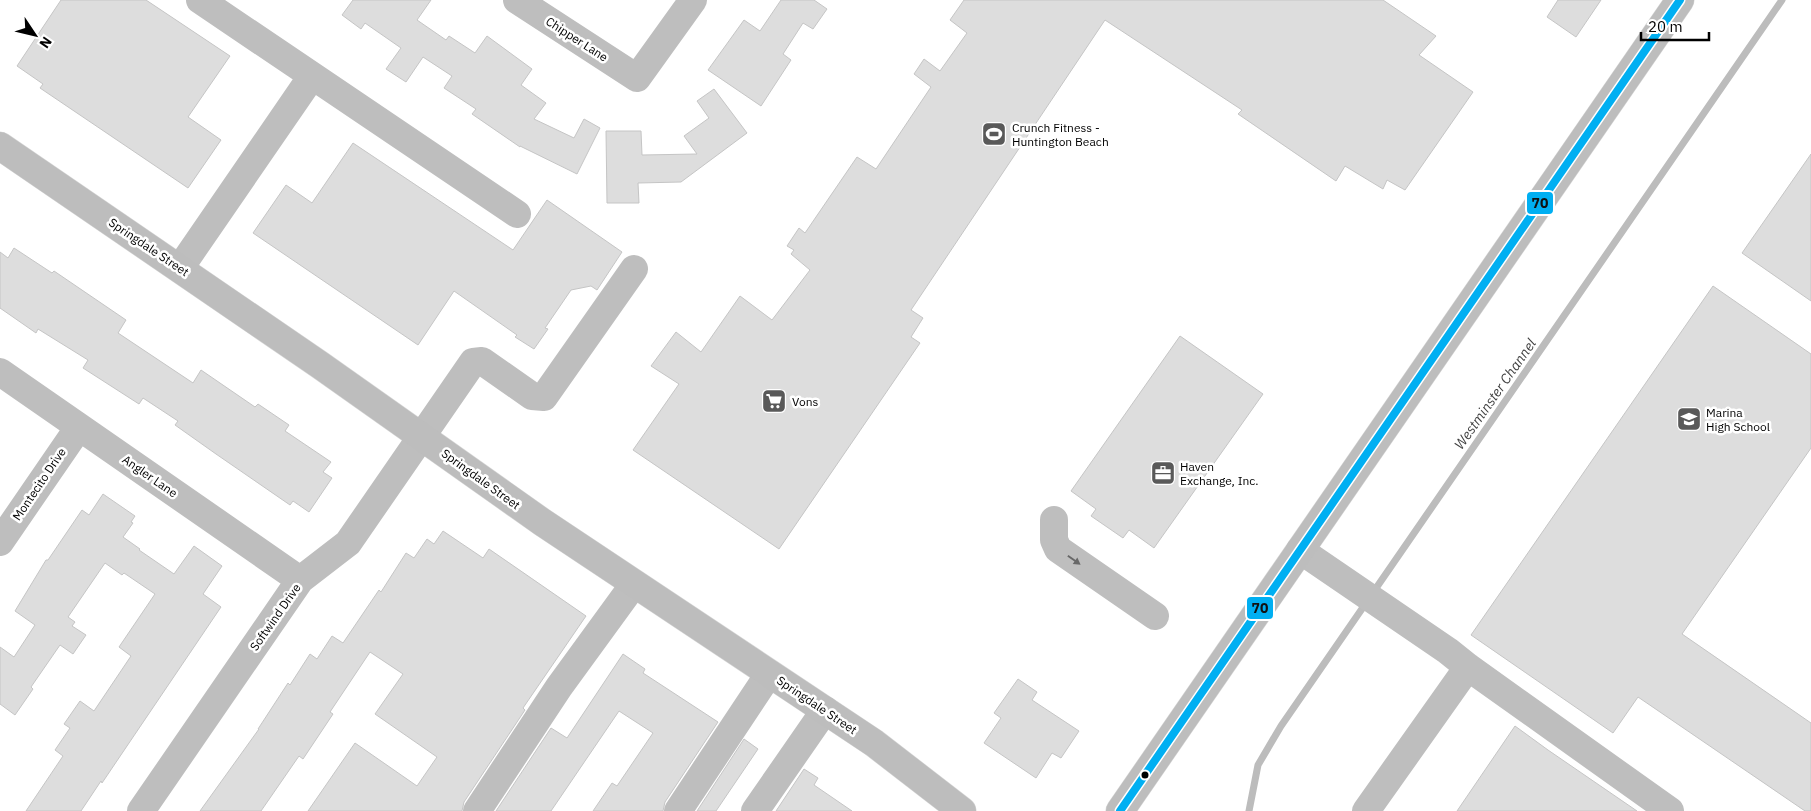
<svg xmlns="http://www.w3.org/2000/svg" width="1811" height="811" viewBox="0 0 1811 811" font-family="'IBM Plex Sans',sans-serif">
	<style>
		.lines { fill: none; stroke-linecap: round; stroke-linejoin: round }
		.stream { stroke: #bcbcbc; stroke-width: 7 }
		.building { fill: #ddd; stroke: #c5c5c5 }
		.major-casing { stroke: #dbdbdb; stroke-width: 29 }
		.minor { stroke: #bebebe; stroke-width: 28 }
		.major { stroke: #bdbdbd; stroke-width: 28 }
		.bus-1-casing { stroke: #fff; stroke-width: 11 }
		.bus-1 { stroke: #00aff2; stroke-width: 8 }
		.oneway { fill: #686868 }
		.bus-dot { fill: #000; stroke: #fff; stroke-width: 2 }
		.labels { text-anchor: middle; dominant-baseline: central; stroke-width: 5; stroke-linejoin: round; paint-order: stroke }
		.street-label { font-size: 12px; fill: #000; stroke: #fff }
		.poi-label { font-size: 12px; fill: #000; stroke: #fff; text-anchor: start }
		.water-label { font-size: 14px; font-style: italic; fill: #414141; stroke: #fff }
		.line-badge { stroke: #fff; stroke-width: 2 }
		.pale-badge-label { font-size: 14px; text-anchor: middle; font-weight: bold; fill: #111 }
	</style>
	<rect width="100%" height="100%" fill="#fff"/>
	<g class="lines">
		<path class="stream" d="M1372,594L1782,0
			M1249,811L1258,765L1281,726L1366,603"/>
	</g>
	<path class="building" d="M61,0H146L230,56L188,117L221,140L188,188L40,88L43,84L17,66Z
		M353,0H431L417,20L446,40L449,36L475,53L487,36L532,69L521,85L546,103L534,119L574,138L584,119L600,128L577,174L520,146V147L472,114L476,109L444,88L452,76L423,57L406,82L386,69L401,48L365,23L361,29L342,15Z
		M781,0H814L827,9L813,29L803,23L783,54L791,60L761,106L708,70L744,20L760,31Z
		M964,0H1383L1436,36L1419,55L1473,92L1405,190L1387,180L1383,189L1345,166L1336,181L1238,114L1242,110L1105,20L911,310L923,318L911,337L920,343L779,549L633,450L679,384L651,366L676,332L701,352L740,296L772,320L810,270L791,254L794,250L787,246L799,228L805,233L857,157L876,169L931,87L914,74L924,59L940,71L967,33L950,20Z
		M1558,0H1601L1576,37L1547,17Z
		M714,89L747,133L681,182L638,183L639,203H607L606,131H641L642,155L697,154L684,136L709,118L697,101Z
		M353,143L513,250L547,200L622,252L597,290L591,286L571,290L545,328L548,329L534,349L515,337L517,335L454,291L418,345L253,233L286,185L312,203Z
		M1811,154V301L1742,253Z
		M14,248L52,273L54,271L126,320L118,333L193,383L201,370L255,407L258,404L289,425L285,431L331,462L323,472L332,478L309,512L293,501L290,505L216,454L175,425L178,421L143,398L139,404L83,368L88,360L38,329L36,333L0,308V252L8,258Z
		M1713,286L1811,354V448L1682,634L1811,723V811H1805L1638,697L1613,733L1471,635Z
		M1180,336L1263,394L1154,548L1129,530L1123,538L1091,516L1096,509L1071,491Z
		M103,494L135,516L131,522L133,523L123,537L140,549L139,550L174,574L194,546L222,566L203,594L221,607L102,783L101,781L81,811H26L63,756L55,750L70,728L64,724L80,701L94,711L131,656L119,647L155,594L124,573L122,575L105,563L68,617L75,622L72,626L86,635L73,654L60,645L31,687L33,689L15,715L0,704V647L14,657L35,625L15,611L46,560H48L82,510L89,515Z
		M443,531L483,558L489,549L586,616L523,708L525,710L464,802L462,811H308L355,743L417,786L437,757L375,714L403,674L370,652L330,712L333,714L303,759L299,756L261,811H200L259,729H258L288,683L290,685L310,654L317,659L332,636L343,643L379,590L381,592L406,553L414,558L427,539L434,544Z
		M623,654L645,669L643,673L718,722L665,802L663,811H593L612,783L617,786L653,733L619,711L551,811H496L551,728L567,738Z
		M1018,679L1037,692L1032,700L1079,731L1061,758L1052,753L1036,778L984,743L1001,718L994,713Z
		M1515,726L1548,750L1637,811H1457Z
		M744,739L758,749L716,811H697Z
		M804,769L818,778L814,785L852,811H776Z"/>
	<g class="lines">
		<defs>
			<path id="major" d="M0,146L320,365L542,522L874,743L962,811
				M1120,811L1680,0"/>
		</defs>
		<use href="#major" class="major-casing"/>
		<path class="minor" d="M200,0L517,214
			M517,0L637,78L693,0
			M180,268L312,76
			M0,372L300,580
			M1054,520V540L1058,549L1155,616
			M0,542L79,427
			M1300,550L1448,651L1468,667L1670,811
			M141,811L300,580L348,543L473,362L482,361L532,396L544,397L634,269
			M477,811L559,687L634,584
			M678,811L769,674
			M755,811L825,710
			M1366,811L1468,667"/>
		<use href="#major" class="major"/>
		<defs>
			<path id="bus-1" d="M1120,811L1680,0"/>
		</defs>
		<use href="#bus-1" class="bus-1-casing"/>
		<use href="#bus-1" class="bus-1"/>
	</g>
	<defs><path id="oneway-solid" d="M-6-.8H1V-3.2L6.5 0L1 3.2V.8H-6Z" transform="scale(1.25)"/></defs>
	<use class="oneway" href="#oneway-solid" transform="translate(1074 560) rotate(35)"/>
	<defs>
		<symbol id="stadium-square" viewBox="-11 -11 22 22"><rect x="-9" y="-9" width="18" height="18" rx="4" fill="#595959" stroke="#fff"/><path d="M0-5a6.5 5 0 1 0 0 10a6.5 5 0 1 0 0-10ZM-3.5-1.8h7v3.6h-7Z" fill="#fff"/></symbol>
		<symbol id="supermarket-square" viewBox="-11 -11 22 22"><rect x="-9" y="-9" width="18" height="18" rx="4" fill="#595959" stroke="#fff"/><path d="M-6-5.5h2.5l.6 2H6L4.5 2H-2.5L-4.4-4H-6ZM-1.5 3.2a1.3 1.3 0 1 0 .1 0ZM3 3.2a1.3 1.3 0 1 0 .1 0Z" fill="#fff"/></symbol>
		<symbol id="school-square" viewBox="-11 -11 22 22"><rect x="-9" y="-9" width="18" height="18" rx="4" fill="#595959" stroke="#fff"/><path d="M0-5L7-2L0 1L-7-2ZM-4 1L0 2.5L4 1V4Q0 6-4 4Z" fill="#fff"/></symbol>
		<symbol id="office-square" viewBox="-11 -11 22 22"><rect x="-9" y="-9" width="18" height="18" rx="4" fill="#595959" stroke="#fff"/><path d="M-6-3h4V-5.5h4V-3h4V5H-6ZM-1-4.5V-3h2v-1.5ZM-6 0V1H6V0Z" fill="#fff"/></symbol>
	</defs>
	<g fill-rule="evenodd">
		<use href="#stadium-square" x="980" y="120" width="28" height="28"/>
		<use href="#supermarket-square" x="760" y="387" width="28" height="28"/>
		<use href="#school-square" x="1675" y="405" width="28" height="28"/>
		<use href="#office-square" x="1149" y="459" width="28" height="28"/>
	</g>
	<circle class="bus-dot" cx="1145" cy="775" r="4.5"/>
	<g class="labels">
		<g class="street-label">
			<text transform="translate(577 39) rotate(33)">Chipper Lane</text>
			<text transform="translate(149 247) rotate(34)">Springdale Street</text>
			<text transform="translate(150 476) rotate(35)">Angler Lane</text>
			<text transform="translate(481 479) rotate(36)">Springdale Street</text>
			<text transform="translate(39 484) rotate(-56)">Montecito Drive</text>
			<text transform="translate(275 617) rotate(-55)">Softwind Drive</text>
			<text transform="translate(817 705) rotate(34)">Springdale Street</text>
		</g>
		<g class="poi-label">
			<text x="1012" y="127">Crunch Fitness -<tspan x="1012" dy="14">Huntington Beach</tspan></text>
			<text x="792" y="401">Vons</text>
			<text x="1706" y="412">Marina<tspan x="1706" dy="14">High School</tspan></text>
			<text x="1180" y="466">Haven<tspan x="1180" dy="14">Exchange, Inc.</tspan></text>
		</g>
		<g class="water-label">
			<text transform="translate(1495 394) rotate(-55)">Westminster Channel</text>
		</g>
	</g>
	<g class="line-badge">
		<rect x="1526" y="191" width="28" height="24" rx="5" fill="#00aff2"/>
		<rect x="1246" y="596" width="28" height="24" rx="5" fill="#00aff2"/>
	</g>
	<g class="pale-badge-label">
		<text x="1540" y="208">70</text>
		<text x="1260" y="613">70</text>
	</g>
	<g transform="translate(35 35) rotate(125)" stroke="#ffffff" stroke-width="4" paint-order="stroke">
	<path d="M0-4L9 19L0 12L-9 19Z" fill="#000000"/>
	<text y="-8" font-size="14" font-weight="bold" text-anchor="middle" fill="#000000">N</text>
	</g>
	<path d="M1641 32v8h68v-8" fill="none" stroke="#000000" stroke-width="2.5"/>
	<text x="1648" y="32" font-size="15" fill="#000000" stroke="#ffffff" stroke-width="4" paint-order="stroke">20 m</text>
</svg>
